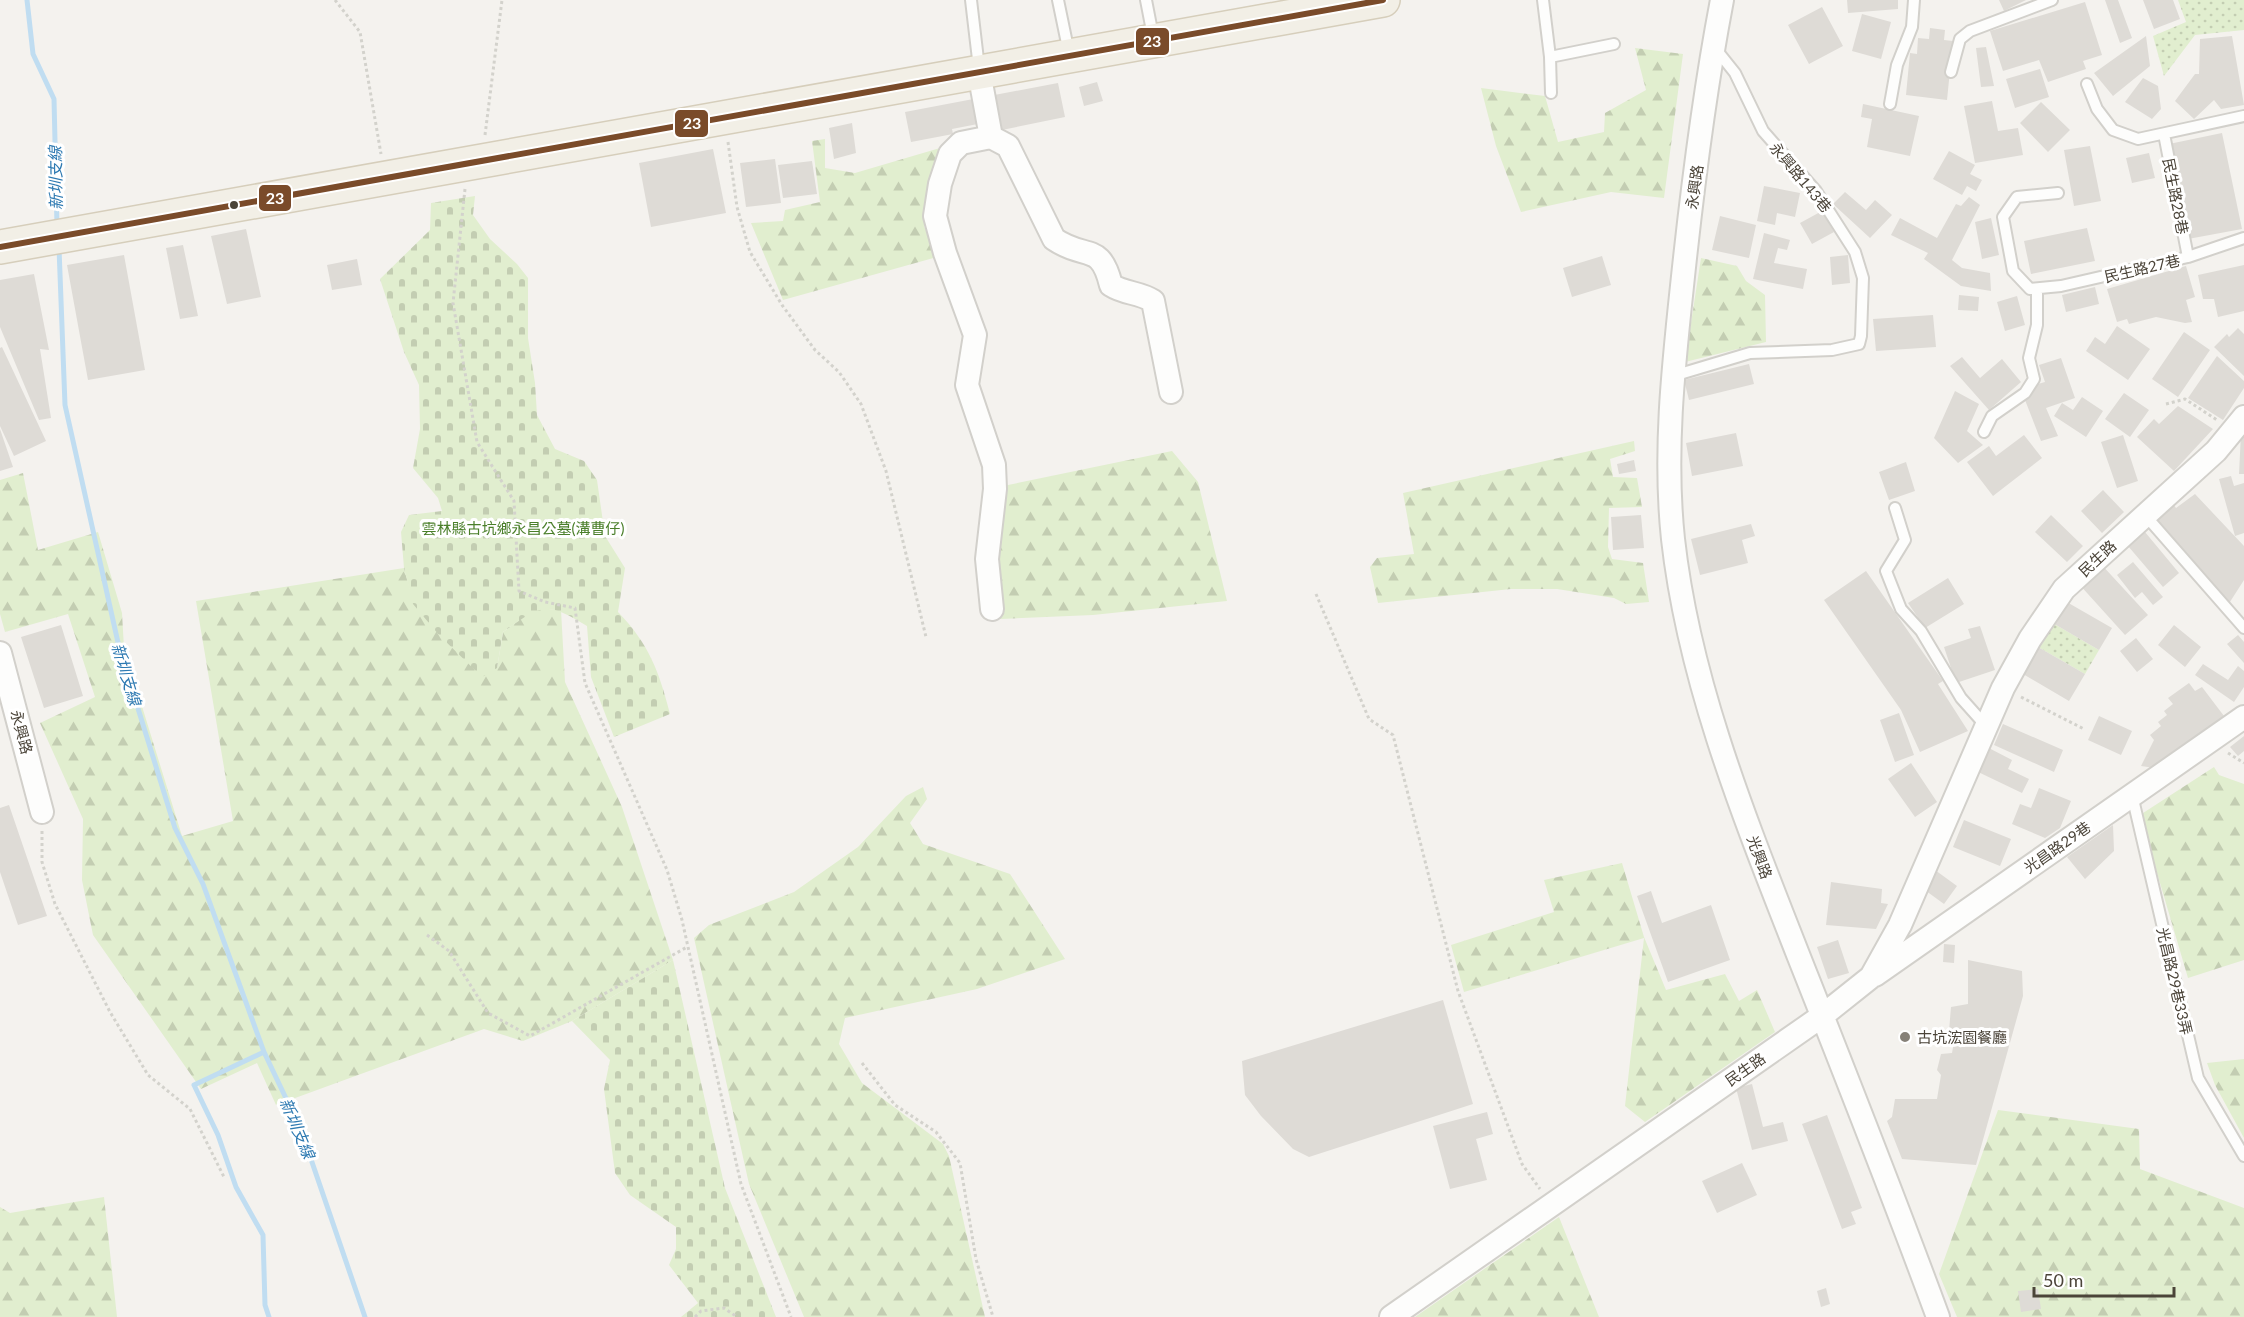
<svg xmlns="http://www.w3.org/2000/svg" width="2244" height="1317" viewBox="0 0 2244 1317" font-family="Lato,'Noto Sans TC',sans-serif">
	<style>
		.forest { fill: url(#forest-firs) }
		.cemetery { fill: url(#cemetery-stones) }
		.garden { fill: url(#garden-dots) }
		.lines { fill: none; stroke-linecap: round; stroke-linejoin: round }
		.stream { stroke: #c0ddf1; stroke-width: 5 }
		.building { fill: #dedbd6 }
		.lane-casing { stroke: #d2d0cb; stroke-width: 14 }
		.street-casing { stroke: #d2d0cb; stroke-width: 26 }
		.primary-casing { stroke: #d6cebb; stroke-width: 36 }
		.path { stroke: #d3d2cc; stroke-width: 3; stroke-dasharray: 3 3; stroke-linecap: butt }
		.lane { stroke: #fdfdfc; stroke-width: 10 }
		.street { stroke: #fdfdfc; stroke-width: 22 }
		.primary { stroke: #f2efe6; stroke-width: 33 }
		.bus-1-casing { stroke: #fff; stroke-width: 10 }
		.bus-1 { stroke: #7a4b2a; stroke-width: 6 }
		.bus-dot { fill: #4b4439; stroke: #fff; stroke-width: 2 }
		.poi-dot { fill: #868178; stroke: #fff; stroke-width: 2 }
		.labels { text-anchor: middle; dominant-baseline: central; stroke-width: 6; stroke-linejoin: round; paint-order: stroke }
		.street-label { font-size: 15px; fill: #4b4439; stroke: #fff }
		.park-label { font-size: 15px; fill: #4a7f2a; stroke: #fff }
		.poi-label { font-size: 15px; fill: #4b4439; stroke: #fff; text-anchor: start }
		.water-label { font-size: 16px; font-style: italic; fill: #2e7ab2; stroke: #fff }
		.line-badge { stroke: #fff; stroke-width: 2 }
		.badge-label { font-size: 16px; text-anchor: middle; font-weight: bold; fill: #fff }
	</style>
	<defs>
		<pattern id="forest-firs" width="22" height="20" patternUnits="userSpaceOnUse" patternTransform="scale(1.5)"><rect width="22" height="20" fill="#e1eecf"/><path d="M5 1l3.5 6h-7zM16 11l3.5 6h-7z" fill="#c3cdb2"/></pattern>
		<pattern id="cemetery-stones" width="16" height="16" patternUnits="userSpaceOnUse" patternTransform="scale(1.5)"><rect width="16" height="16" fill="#e1eecf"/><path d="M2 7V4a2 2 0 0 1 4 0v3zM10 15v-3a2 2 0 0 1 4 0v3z" fill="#c3cdb2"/></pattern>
		<pattern id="garden-dots" width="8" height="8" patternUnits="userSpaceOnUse" patternTransform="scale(1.5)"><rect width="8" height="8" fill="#e1eecf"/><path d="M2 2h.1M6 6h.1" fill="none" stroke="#c3cdb2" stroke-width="1.8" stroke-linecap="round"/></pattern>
	</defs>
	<rect width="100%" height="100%" fill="#f4f2ee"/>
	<path class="forest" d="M1635,48L1683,54L1664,198L1611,192L1521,212L1496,146L1481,88L1545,96L1558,142L1604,132L1605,113L1646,90Z
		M825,139V168L855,173L940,148L924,226L937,257L783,300L751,223L783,221L785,210L820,202L812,141Z
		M1701,258L1737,266L1746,281L1765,295L1766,342L1685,362Z
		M1634,441L1635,451L1610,459L1613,477L1637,478L1642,507L1609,508L1608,547L1612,559L1643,563L1649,602L1626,604L1614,598L1557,589H1511L1378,603L1370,567L1377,558L1414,554L1403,493Z
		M1172,451L1198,482L1227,601L1093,615L1000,619L997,551L1003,486Z
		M23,473L38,550L98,532L122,613L124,648L182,836L233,821L196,601L404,568L414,604L497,668L503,632L536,608L561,610L565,682L622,807L673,960L572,1021L523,1041L484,1029L276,1105L257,1063L201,1089L93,935L82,880L83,819L40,723L95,697L68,614L5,632L0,614V480Z
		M2214,767L2219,775L2244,784V960L2188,978L2140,815Z
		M923,787L927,799L910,823L923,844L1010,874L1065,959L977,989L845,1018L839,1044L862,1083L943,1144L949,1156L985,1317H804L749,1184L694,938L709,925L794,892L858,847L906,796Z
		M1622,863L1644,937L1666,990L1725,974L1739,1001L1757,990L1775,1032L1645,1122L1625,1106L1644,938L1464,992L1451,945L1554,912L1544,880Z
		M2244,1059V1138L2215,1085L2207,1063Z
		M1998,1110L2139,1129L2140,1169L2244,1208V1317H1957L1939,1274Z
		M104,1197L117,1317H0V1207L10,1213Z
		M1559,1217L1599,1317H1415Z"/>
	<path class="cemetery" d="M475,196L473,215L490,239L517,264L528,278V338L535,383L537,415L555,449L584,461L597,480L605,536L625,568L618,612C649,644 659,671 670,714L614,737L591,677L587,626C545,600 541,605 503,632L497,668L482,677L439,635L413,604L404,568L401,532L409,515L442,511L438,498L413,468L420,429L419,385L404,352L380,279L430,230L431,203Z
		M673,960L725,1188L776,1317H681L698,1303L669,1265L676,1249V1227L630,1195L615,1173L604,1089L610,1060L572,1021Z"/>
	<path class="garden" d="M2178,0H2244V30L2195,35L2164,76L2153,36L2186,22Z
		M2051,622L2099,650L2085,674L2038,647Z"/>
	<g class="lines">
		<path class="stream" d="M27,0L33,54L54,99L57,226
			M59,248L65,405L119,647L175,828L203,884L264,1052L301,1130L365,1317
			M264,1052L194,1085L218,1135L236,1187L263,1235L265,1305L269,1317"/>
	</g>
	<path class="building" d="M1847,0H1898V9L1848,13Z
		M1999,0H2026L2004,11Z
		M2105,0H2118L2132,38L2120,43Z
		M2143,0H2173L2180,19L2154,29Z
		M2085,2L2102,55L2083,61L2086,69L2048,82L2039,60L2003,71L1990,31Z
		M1822,7L1843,46L1809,64L1788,25Z
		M1862,14L1891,22L1881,59L1852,51Z
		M1930,28L1945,30L1944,40L1953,41L1947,100L1906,95L1910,53L1917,54L1918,38L1929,39Z
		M2146,36L2150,66L2113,96L2094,73Z
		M2232,36L2244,105L2221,109L2214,100L2194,119L2175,101L2195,74H2199L2200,39Z
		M1986,47L1994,86L1981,87L1976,48Z
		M2040,69L2049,97L2015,108L2006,79Z
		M2143,78L2158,86L2161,109L2152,119L2125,102Z
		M1097,82L1103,101L1084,106L1079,87Z
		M1058,83L1065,117L997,131L983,123L952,129L953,134L911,142L905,112Z
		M1992,101L1998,131L2018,128L2023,155L1975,163L1964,106Z
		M2041,102L2070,130L2048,152L2020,123Z
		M1863,104L1919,116L1910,156L1867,147L1872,119L1861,117Z
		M852,123L856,153L834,159L829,128Z
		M2222,133L2242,229L2188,239L2169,144Z
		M2090,146L2101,201L2074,206L2064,150Z
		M713,149L726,213L651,227L639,163Z
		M1949,151L1975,165L1970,174L1982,180L1976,191L1967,186L1962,195L1933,179Z
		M2149,153L2155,178L2132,183L2126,158Z
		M775,159L781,203L746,207L740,163Z
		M812,161L817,194L783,198L778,165Z
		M1764,186L1800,193L1795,217L1777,213L1775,225L1757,221Z
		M1845,192L1866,210L1875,200L1892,215L1870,238L1833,204Z
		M1969,197L1980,205L1952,260L1962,268L1990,273L1991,291L1961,286L1924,259L1928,253L1891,235L1900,218L1937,238L1956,204L1961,206Z
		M1822,211L1834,232L1812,244L1800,223Z
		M1720,216L1756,225L1749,258L1712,250Z
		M1991,218L1999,255L1982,259L1975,222Z
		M2087,228L2095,261L2031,274L2024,241Z
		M246,229L261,297L227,304L211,236Z
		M1764,233L1790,240L1787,250L1778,248L1774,263L1807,269L1803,289L1753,279Z
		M183,245L198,316L180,319L166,248Z
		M124,255L145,370L88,380L67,265Z
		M1848,255L1850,283L1832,285L1830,257Z
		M1602,256L1611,285L1572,297L1563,268Z
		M357,259L362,285L332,290L327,265Z
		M2244,265V311L2218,317L2214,299H2203L2198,275Z
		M2186,266L2195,297L2186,300L2192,322L2185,323L2156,317L2129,324L2127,319L2117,322L2107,289Z
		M34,274L49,350L40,349L51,418L39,420L0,327V280Z
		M2095,287L2099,304L2066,312L2062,295Z
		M1959,295L1979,297L1978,311L1958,310Z
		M2017,296L2025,325L2005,331L1997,302Z
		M1933,315L1936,347L1876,351L1873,319Z
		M2117,326L2150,349L2128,380L2086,351L2095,337L2105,344Z
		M2238,328L2244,334V376L2214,347L2227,334L2229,337Z
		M2184,332L2210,350L2178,397L2152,379Z
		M2,347L46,441L14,456L0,426V348Z
		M2217,356L2244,381V388L2223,420L2188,398Z
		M1962,357L1980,378L2002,359L2021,382L1989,410L1950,366Z
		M2061,358L2075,398L2046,408L2058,436L2041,441L2025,400L2038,384L2045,382L2039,365Z
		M1749,364L1754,384L1689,400L1684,380Z
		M1955,391L1979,404L1967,431L1983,445L1958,463L1934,438Z
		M2124,393L2149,410L2130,437L2105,419Z
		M2082,397L2103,411L2086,437L2054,416L2062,403L2073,410Z
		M2178,406L2213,429L2174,471L2137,437L2154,419L2159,424Z
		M0,429L13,467L0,471Z
		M2244,430V474H2239L2241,433Z
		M1736,433L1743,466L1692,476L1686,443Z
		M2024,435L2042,458L1993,496L1967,462L1989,446L1996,456Z
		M2123,435L2138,481L2117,488L2101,442Z
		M1634,460L1636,471L1619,474L1617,464Z
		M1906,462L1915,491L1889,500L1879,472Z
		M2231,476L2234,486L2244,483V533L2235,536L2219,479Z
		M2103,490L2124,512L2102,533L2081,511Z
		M2195,494L2244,546V580L2228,605L2154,520L2173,504L2176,508Z
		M1641,515L1644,548L1613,550L1611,517Z
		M2051,515L2083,546L2067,562L2035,532Z
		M1751,524L1755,536L1742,540L1748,563L1700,575L1691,539Z
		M2145,532L2179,573L2163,587L2128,546Z
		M2133,562L2163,597L2153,605L2142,592L2135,598L2117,575Z
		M2100,563L2148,615L2125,635L2078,583Z
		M1866,571L1943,681L1938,684L1968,731L1920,752L1901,710L1824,600Z
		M1948,578L1964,604L1925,628L1908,603Z
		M2065,601L2112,628L2099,650L2051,622Z
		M61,625L83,696L44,708L21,637Z
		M2174,625L2201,647L2185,667L2158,645Z
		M1980,626L1995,670L1956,683L1944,647L1971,638L1968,629Z
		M2238,635L2244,642V663L2227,644Z
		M2136,638L2153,659L2137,672L2120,651Z
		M2038,647L2085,674L2069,701L2023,674Z
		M2203,664L2228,680L2238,666L2244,671V687L2234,702L2195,675Z
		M2189,683L2195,691L2202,687L2224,716L2155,768L2141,766L2154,740L2150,735L2161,726L2158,722L2167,715L2164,711L2173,704L2168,698Z
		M1899,713L1914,755L1895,762L1880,720Z
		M2099,716L2132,731L2121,755L2088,740Z
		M2003,724L2063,750L2054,772L1994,745Z
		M2244,736V751L2238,756L2230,747Z
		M1985,746L2012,760L2008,769L2029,779L2022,793L1974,770Z
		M1911,763L1937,802L1915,817L1888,779Z
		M2039,788L2071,801L2060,828L2045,838L2012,824L2020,804L2031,808Z
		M9,805L47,916L18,925L0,872V808Z
		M1964,820L2011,839L2000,866L1953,847Z
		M2113,825L2114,851L2085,879L2067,857Z
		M1935,870L1957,886L1944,904L1922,888Z
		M1831,882L1882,889L1881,903L1888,904L1876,929L1826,925Z
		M1651,891L1662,923L1711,905L1730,960L1668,982L1637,896Z
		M1838,940L1849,973L1828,979L1817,947Z
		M1944,944L1955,945L1954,963L1943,962Z
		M1968,960L2022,971L2023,996L1976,1165L1902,1159L1887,1121L1892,1117L1895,1099H1937L1941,1075L1937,1070L1941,1054L1952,1053L1956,1031H1949L1951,1007L1968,1004Z
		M1443,1000L1473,1104L1309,1157L1293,1149L1261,1116L1245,1095L1242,1061Z
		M1752,1084L1763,1127L1783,1122L1788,1141L1752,1150L1736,1088Z
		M1487,1112L1493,1134L1476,1139L1487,1180L1450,1189L1433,1126Z
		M1827,1115L1862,1208L1851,1212L1856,1224L1842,1229L1802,1124Z
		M1742,1163L1757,1195L1717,1213L1702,1181Z
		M1826,1288L1830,1304L1821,1307L1817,1291Z
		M2038,1289L2041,1309L2021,1312L2018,1291Z"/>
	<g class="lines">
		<defs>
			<path id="lane" d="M971,0L979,68
				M1058,0L1069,53
				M1146,0L1153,36
				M1543,0L1550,57L1614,44
				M1550,57L1551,93
				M1951,72L1960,39L1970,31L2052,0
				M2087,84L2097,109L2113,130L2138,139L2244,116
				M1890,104L1897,65L1912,27L1914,0
				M2164,134L2188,257
				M2058,193L2017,197L2003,217L2013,271L2030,289L2061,286L2188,257L2244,238
				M1673,376L1750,353L1832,350L1859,344L1861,336L1863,278L1855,252L1816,191L1763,131L1735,73L1715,48
				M1984,432L1992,416L2025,393L2034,379L2029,358L2037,325V290
				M1895,508L1905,540L1886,571L1901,609L1921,631L1961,698L1986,726
				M2145,515L2244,628
				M2132,795L2198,1078L2244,1156"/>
			<path id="street" d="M1722,0C1704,94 1692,190 1682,286C1673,370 1664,454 1673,539C1689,682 1745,819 1797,952C1845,1073 1893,1195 1938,1317
				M979,72L991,137
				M992,609L987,559L995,489L994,465L967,385L975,335L945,253L935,216L940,184L950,154L961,143L991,137L1008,146L1054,239C1086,261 1100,241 1111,285C1125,294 1139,292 1153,301L1171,392
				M0,653L42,812
				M1875,975L2244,717
				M1391,1317L1822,1016L1871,977L1900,925L2003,688L2030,639L2064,589L2216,451L2244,417"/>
			<path id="primary" d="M0,247L1383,0"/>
		</defs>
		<use href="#lane" class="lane-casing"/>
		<use href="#street" class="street-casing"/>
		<use href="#primary" class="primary-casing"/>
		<path class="path" d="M335,0L360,32L381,154
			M485,135L502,0
			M728,142L737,207L750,252L782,305L815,350L839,372L861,404L886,471L926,637
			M465,189L453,303L477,442L514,501L519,591L545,602L575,608L585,683L667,870L682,920L741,1184L791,1317
			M2166,404L2185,399L2217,420
			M1316,594L1369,719L1393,735L1458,991L1522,1164L1540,1189
			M2021,697L2084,729
			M2228,753L2244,763
			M42,831V862L55,904L110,1012L148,1075L190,1109L224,1177
			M427,935L449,951L488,1013L530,1036L687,947
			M862,1063L895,1105L936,1132L960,1163L976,1259L993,1317
			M695,1317L701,1311L724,1308L737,1317"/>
		<use href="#lane" class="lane"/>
		<use href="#street" class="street"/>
		<use href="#primary" class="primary"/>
		<defs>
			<path id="bus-1" d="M0,247L1383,0"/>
		</defs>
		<use href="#bus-1" class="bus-1-casing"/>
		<use href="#bus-1" class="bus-1"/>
	</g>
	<circle class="bus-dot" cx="234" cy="205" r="5"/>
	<circle class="poi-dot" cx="1905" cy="1037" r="6"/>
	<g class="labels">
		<g class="street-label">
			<text transform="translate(1801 177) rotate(50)">永興路143巷</text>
			<text transform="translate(1694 187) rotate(-82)">永興路</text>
			<text transform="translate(2176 196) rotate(79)">民生路28巷</text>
			<text transform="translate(2142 268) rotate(-13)">民生路27巷</text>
			<text transform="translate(2097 558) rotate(-43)">民生路</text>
			<text transform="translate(22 732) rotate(75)">永興路</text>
			<text transform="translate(2057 847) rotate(-35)">光昌路29巷</text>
			<text transform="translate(1760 857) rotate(70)">光興路</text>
			<text transform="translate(2175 981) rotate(77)">光昌路29巷33弄</text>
			<text transform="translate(1745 1069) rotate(-35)">民生路</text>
		</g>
		<g class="park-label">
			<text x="523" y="528">雲林縣古坑鄉永昌公墓(溝曹仔)</text>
		</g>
		<g class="poi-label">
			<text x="1917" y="1037">古坑浤園餐廳</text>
		</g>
		<g class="water-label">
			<text transform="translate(55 178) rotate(-91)">新圳支線</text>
			<text transform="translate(127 674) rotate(73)">新圳支線</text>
			<text transform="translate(298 1128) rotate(67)">新圳支線</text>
		</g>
	</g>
	<g class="line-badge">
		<rect x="1135" y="27" width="35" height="29" rx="6" fill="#7a4b2a"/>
		<rect x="674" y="109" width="35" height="29" rx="6" fill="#7a4b2a"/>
		<rect x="258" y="184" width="34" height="28" rx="6" fill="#7a4b2a"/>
	</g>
	<g class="badge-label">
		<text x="1152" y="47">23</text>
		<text x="692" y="129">23</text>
		<text x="275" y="204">23</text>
	</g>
	<path d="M2034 1287v9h140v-9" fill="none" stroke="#4b4439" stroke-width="3"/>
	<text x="2043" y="1287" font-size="18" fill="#4b4439" stroke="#ffffff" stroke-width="4.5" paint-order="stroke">50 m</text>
</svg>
